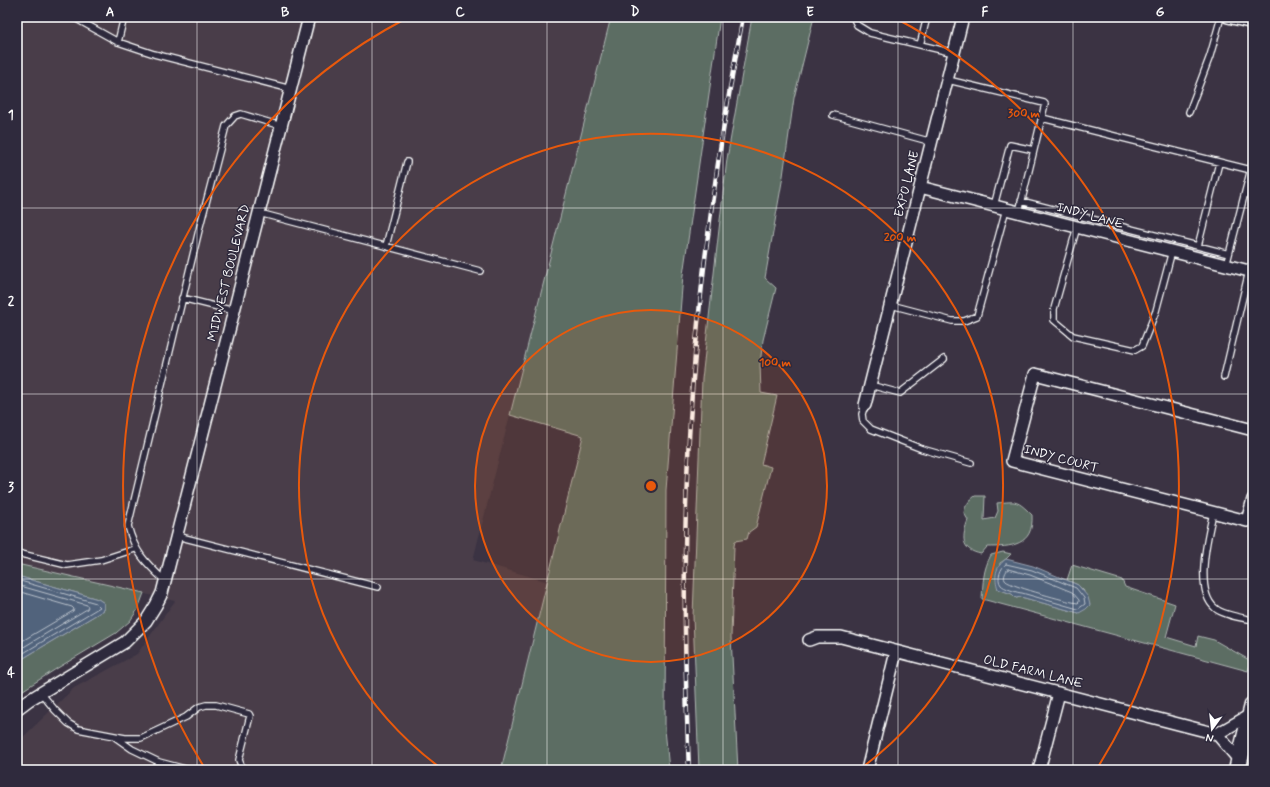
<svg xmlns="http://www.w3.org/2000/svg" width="1270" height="787" viewBox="0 0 1270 787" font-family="Mynerve,sans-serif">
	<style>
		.built { fill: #4a3e4a }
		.green { fill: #5c6d64; stroke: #aeb6b2 }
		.water { fill: #51637c; stroke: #97a1b0 }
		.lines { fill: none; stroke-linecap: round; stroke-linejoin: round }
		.shore { stroke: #b9c1cb; stroke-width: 1 }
		.lane-casing { stroke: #fff; stroke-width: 8 }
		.street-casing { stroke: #fff; stroke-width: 14 }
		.secondary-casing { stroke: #fff; stroke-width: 19 }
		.lane { stroke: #2f2a3d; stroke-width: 5.5 }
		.street { stroke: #2f2a3d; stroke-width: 11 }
		.secondary { stroke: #2f2a3d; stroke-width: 16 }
		.rail-casing { stroke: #fff; stroke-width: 4.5 }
		.rail { stroke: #2f2a3d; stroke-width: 3; stroke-dasharray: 9; stroke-linecap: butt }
		.grid { fill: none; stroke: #fff; stroke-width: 1; stroke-opacity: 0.55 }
		.ring { fill: none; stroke: #e8590c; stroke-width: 2 }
		.labels { text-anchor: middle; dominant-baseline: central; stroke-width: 3; stroke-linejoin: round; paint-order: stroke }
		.street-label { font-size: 13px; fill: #fff; stroke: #2f2a3d }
		.centre { fill: #e8590c; stroke: #2f2a3d; stroke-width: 2 }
		.ring-label { font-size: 12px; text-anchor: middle; font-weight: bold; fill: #e8590c; stroke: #2f2a3d; stroke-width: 3; stroke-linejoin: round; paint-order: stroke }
		.neatline { fill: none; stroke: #fff; stroke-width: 1.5 }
		.grid-label { font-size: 13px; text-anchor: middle; font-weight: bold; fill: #fff }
	</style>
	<rect width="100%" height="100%" fill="#3b3343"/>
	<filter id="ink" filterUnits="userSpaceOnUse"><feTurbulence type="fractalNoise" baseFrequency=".025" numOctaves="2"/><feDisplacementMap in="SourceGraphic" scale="8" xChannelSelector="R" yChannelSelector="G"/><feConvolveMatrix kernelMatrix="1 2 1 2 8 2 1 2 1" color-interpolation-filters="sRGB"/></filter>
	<g filter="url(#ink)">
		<path class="built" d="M17,17H611L473,560L548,582L501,770H17V743L74,688L137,654L175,601L17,564Z"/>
		<path class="green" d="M611,17H720L683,275L666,490L665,729L669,770H501L583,436L510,415Z
			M752,17H814L794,98L783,176L765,278L776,288L763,340L760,364L761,393L777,396L761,464L771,467L756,527L749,532L747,539L735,541L734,546L731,637L738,770H699L693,616L702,379L727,159Z
			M975,496H985L984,520L995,518L998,511L997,503C1017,501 1017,500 1032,515C1034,546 1011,547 987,547L981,554C960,550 962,536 968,520L964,513C965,505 969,501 975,496Z
			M1003,552L1011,554L1006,559L1000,563L998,589L1012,594L1016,598L1021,597L1079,613L1084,591L1078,585L1067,580L1072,565L1122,580L1125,587L1175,604L1166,637L1196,646L1198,636L1214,640L1251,661L1248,671L982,599C983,582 983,570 991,555Z
			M17,564L144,593L138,609L130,621L116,633L56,669L17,694V662L104,610V603L98,599L17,576Z"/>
		<path class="water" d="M1006,559L1033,566L1078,585L1088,597L1090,605L1086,609L1079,613L1021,597L1016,598L1012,594L998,589C994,577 995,567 1006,559Z
			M17,576L98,599L104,603V610L17,662Z"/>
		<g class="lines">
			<path class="shore" d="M1006,564L1032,570L1076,588L1084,598L1085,604L1078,609L1022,593C1018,593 1003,588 1001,585C996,579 1001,567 1006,564Z
				M1008,569L1030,575L1072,592L1079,600V602L1078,603L1072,602C1063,600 1006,585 1005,580C1003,577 1006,571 1008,569Z
				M17,580L96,603L100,607L17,657
				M17,585L87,605L88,607L87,609L17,651
				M17,591L72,607L74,609L73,611L17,644"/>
			<defs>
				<path id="lane" d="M73,17L118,42L154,54L291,89
					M853,17L857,25L870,33L954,53
					M118,42L124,17
					M920,45L927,17
					M948,80L1044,103L1045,104L1019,212
					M1189,112L1210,56L1221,17
					M833,115L932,142
					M1042,118L1251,170
					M1021,201L1229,254
					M994,206L1010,145L1034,150
					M259,213L480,271
					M1077,227L1054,309V320L1073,336L1135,350L1142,346L1156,311L1172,251
					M386,246L407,162
					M1198,246L1219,163
					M1226,266L1253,161
					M182,298L234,311
					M891,305L952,321H964L977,316L1006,209
					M1224,377L1249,271
					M870,385L900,393L944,359
					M865,405L862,414L863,421L871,429L922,449L971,463
					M1213,513C1208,535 1194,591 1215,608C1222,615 1243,618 1253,620
					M177,536L378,587
					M17,553L67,565L101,560L135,549
					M165,581C146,563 135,553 128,526L200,226L226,126L235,116L241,114L281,126
					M41,693L55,710L68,723L78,729L125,738H141L186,717L199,707L206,705H216L249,714L250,716L239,760L243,770
					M115,737L132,749L159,762L189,770"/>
				<path id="street" d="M1228,17L1253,23
					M920,187L1253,272
					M865,405L963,17
					M1253,430L1035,374L1012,461L1247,521L1253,499
					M809,640L817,637H841L1217,734L1239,760
					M17,709L29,700L125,642L146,621L156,605L162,593L309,17
					M1217,734L1250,715
					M867,770L896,652
					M1039,770L1059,693"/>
				<path id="secondary" d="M1237,770L1253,705"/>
			</defs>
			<use href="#lane" class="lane-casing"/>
			<use href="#street" class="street-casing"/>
			<use href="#secondary" class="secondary-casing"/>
			<use href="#lane" class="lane"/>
			<use href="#street" class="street"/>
			<use href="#secondary" class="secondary"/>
			<defs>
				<path id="rail" d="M689,770C686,698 684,626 685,553C687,373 709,194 743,17"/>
			</defs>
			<use href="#rail" class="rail-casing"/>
			<use href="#rail" class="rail"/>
		</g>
	</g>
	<path class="grid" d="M197,17V770M372,17V770M547,17V770M723,17V770M898,17V770M1073,17V770M17,208H1253M17,394H1253M17,579H1253"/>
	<circle cx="651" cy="486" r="176" fill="#e8590c" fill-opacity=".12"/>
	<g class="ring">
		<circle cx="651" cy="486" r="176"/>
		<path d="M442 769A352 352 0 1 1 860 769"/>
		<path d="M206 770A528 528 0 0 1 407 18M895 18A528 528 0 0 1 1096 770"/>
	</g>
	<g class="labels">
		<g class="street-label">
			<text transform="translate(907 184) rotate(-76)">EXPO LANE</text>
			<text transform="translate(1090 216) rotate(15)">INDY LANE</text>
			<text transform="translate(229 273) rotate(-76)">MIDWEST BOULEVARD</text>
			<text transform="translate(1061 459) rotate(15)">INDY COURT</text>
			<text transform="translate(1033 672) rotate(14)">OLD FARM LANE</text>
		</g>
	</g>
	<circle cx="651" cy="486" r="6" class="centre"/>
	<g class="ring-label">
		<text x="1024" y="117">300 m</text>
		<text x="900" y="241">200 m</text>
		<text x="775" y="366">100 m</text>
	</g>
	<rect width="1270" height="787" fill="none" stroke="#2f2a3d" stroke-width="44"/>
	<g transform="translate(1212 729) rotate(195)" stroke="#2f2a3d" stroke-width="3" paint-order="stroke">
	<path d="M0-3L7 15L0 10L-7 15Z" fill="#ffffff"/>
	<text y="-6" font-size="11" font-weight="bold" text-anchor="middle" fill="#ffffff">N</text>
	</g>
	<rect x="22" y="22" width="1226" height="743" class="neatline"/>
	<g class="grid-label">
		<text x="110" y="16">A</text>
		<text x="285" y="16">B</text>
		<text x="460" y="16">C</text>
		<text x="635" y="16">D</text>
		<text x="810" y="16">E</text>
		<text x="985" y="16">F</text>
		<text x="1160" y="16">G</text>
		<text x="11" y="119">1</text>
		<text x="11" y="305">2</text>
		<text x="11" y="491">3</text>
		<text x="11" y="677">4</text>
	</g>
</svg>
